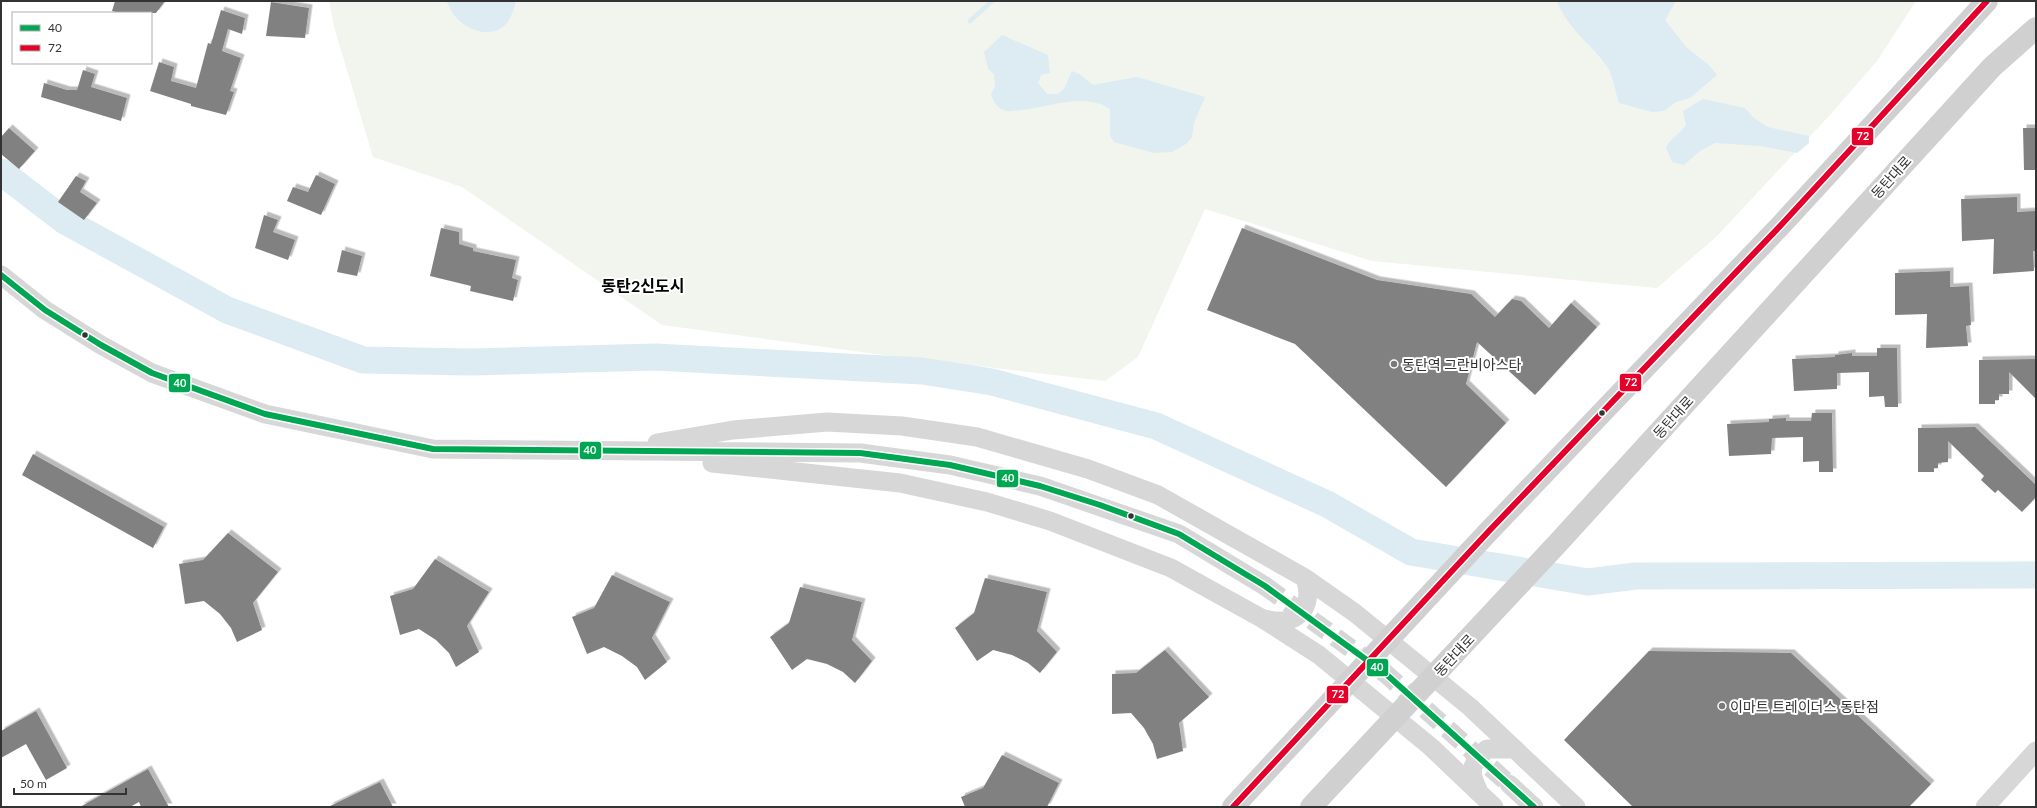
<svg xmlns="http://www.w3.org/2000/svg" width="2037" height="808" viewBox="0 0 2037 808" font-family="Lato,'Noto Sans KR',sans-serif">
	<style>
		.green { fill: #f1f5ed }
		.water { fill: #ddebf3 }
		.lines { fill: none; stroke-linecap: round; stroke-linejoin: round }
		.stream { stroke: #ddebf3; stroke-width: 4.5 }
		.river { stroke: #ddebf3; stroke-width: 27 }
		.building { fill: #818181; filter: url(#shadow) }
		.tertiary-tunnel { stroke: #d6d6d6; stroke-width: 19; stroke-dasharray: 19 10; stroke-linecap: butt }
		.tertiary { stroke: #d7d7d7; stroke-width: 19 }
		.secondary { stroke: #d0d0d0; stroke-width: 22 }
		.bus-1-casing { stroke: #fff; stroke-width: 9 }
		.bus-2-casing { stroke: #fff; stroke-width: 9 }
		.bus-1 { stroke: #00a651; stroke-width: 6 }
		.bus-2 { stroke: #e4002b; stroke-width: 6 }
		.bus-dot { fill: #333; stroke: #fff; stroke-width: 1.5 }
		.poi-dot { fill: #7a7a7a; stroke: #fff; stroke-width: 1.5 }
		.labels { text-anchor: middle; dominant-baseline: central; stroke-width: 4; stroke-linejoin: round; paint-order: stroke }
		.street-label { font-size: 14px; fill: #333; stroke: #fff }
		.poi-label { font-size: 14px; fill: #333; stroke: #fff; text-anchor: start }
		.quarter-label { font-size: 16px; font-weight: bold; fill: #000; stroke: #fff }
		.line-badge { stroke: #fff; stroke-width: 1.5 }
		.badge-label { font-size: 11px; text-anchor: middle; font-weight: bold; fill: #fff }
	</style>
	<defs>
		<filter id="shadow"><feDropShadow dx="3.5" dy="-3.5" stdDeviation="0" flood-color="#0004"/></filter>
	</defs>
	<rect width="100%" height="100%" fill="#fff"/>
	<path class="green" d="M329,1H1916L1877,61L1830,115L1717,236L1657,288L1372,261L1205,209L1138,357L1105,381L876,354L662,325L462,187L373,157L334,27Z"/>
	<path class="water" d="M446,1H516C514,8 511,19 506,24C490,40 466,30 454,15C451,11 449,5 446,1Z
		M1557,1H1676L1665,20L1686,47L1709,65L1717,75L1690,98L1676,102L1664,111L1652,112L1619,103C1616,93 1612,72 1606,65C1590,43 1567,28 1557,1Z
		M1002,35L1048,55L1050,73L1041,75L1038,83L1047,94H1058L1064,89L1072,71L1081,75L1093,85L1137,77L1205,97L1194,123L1192,137L1186,144L1172,152L1154,153L1114,142L1110,136V109C1084,92 1050,107 1022,110C1017,110 1011,112 1007,111C998,110 993,101 991,94L995,86L994,74L988,69L984,52Z
		M1703,99L1745,108L1754,118L1768,127L1809,136V143L1797,153L1761,146L1715,143L1700,151L1684,165L1672,162L1666,147C1671,138 1680,134 1686,125L1683,111Z"/>
	<g class="lines">
		<path class="stream" d="M970,21L992,1"/>
		<path class="river" d="M1,172L65,221L227,310L363,360L471,362L655,357L922,371L992,382L1156,426L1327,504L1411,552L1588,582L1635,576L2036,575"/>
	</g>
	<path class="building" d="M115,1H165L156,13H119L112,11Z
		M271,2L309,8L305,38L266,36Z
		M221,10L245,18L242,34L228,29L222,51L241,58L230,91L234,92L226,115L191,106V104L150,91L159,62L174,67L171,81L196,88L208,43L211,44Z
		M83,70L95,74L91,87L127,98L121,121L41,97L44,83L67,90H77Z
		M9,128L35,151L19,169L1,154V137Z
		M2023,128H2036V170H2024Z
		M316,175L335,184L321,215L287,201L293,187L308,192Z
		M76,176L86,181L80,192L97,203L84,220L58,202Z
		M2017,197V212L2036,211V251H2033L2034,271L1993,274L1994,239L1962,241L1961,199Z
		M264,215L278,220L273,232L295,240L288,260L255,248Z
		M441,228L459,232V244L473,248V251L516,260L512,278L518,280L513,301L470,291L471,286L430,276Z
		M1242,228L1377,280L1471,294L1495,317L1512,299L1521,301L1549,328L1571,303L1597,327L1535,395L1477,342L1466,384L1506,423L1446,487L1295,344L1207,310Z
		M342,250L362,256L357,276L337,272Z
		M1950,271V287L1969,286L1971,325L1966,326L1968,346L1926,348L1927,314L1895,315V273Z
		M1877,348H1897L1898,407H1885L1884,396L1869,397V372L1837,373V389L1794,391L1792,359L1835,357V355L1852,353V356H1877Z
		M2036,359V399L2009,372V394H1999V400H1995V404H1979V360Z
		M1812,413H1832L1833,472H1819V461L1803,462V437L1772,438L1771,454L1729,456L1727,424L1769,422V419L1786,418V421H1811Z
		M1975,427L2036,485V497L2022,512L1998,490L1995,493L1981,480L1984,476L1948,441V462L1938,463V468H1934V472H1918V428Z
		M33,454L164,527L153,548L22,475Z
		M228,533L278,572L253,603L262,630L237,642L231,628L220,614L204,601L185,604L179,564L203,560Z
		M435,559L489,592L467,626L479,652L456,667L449,653L436,640L419,629L400,635L390,596L413,589Z
		M612,575L670,602L652,638L667,662L645,680L637,667L622,656L604,647L587,654L572,617L594,608Z
		M985,578L1047,592L1037,631L1057,652L1040,673L1028,663L1012,655L993,650L977,661L955,628L974,613Z
		M800,587L862,602L852,640L872,661L855,683L843,672L827,664L807,659L792,670L770,637L789,623Z
		M1165,650L1209,697L1179,723L1183,751L1157,759L1153,744L1144,728L1131,713L1112,714V674L1136,673Z
		M1649,651L1791,653L1931,784L1909,807H1633L1564,740Z
		M36,711L67,768L46,780L26,744L1,758V731Z
		M1002,755L1059,783L1047,807H965L961,797L983,788Z
		M148,769L169,807H141L139,802L130,807H80Z
		M380,782L393,807H328Z"/>
	<g class="lines">
		<path class="tertiary-tunnel" d="M1265,586L1386,674L1509,784"/>
		<path class="tertiary" d="M1,275L45,310L101,345L152,373L265,414L433,449L860,453L950,465L1040,486L1179,534L1265,586
			M657,443L733,430L827,422L902,426L977,437L1088,469L1158,495L1305,578L1355,613L1470,707L1576,807
			M712,463L900,483L987,502L1050,521L1171,568L1263,619L1319,655L1431,747L1494,807
			M1265,619C1296,628 1315,608 1305,578
			M1509,784L1534,807
			M1479,792C1469,771 1469,766 1487,749H1515
			M1985,807L2036,751"/>
		<path class="secondary" d="M1233,807L1489,531L1782,224L1987,1
			M1311,807L1557,544L1992,67L2036,28"/>
		<defs>
			<path id="bus-1" d="M1,275L45,310L101,345L152,373L265,414L433,449L860,453L950,465L1040,486L1100,505L1179,534L1265,586L1386,674L1534,807"/>
			<path id="bus-2" d="M1233,807L1489,531L1782,224L1987,1"/>
		</defs>
		<use href="#bus-1" class="bus-1-casing"/>
		<use href="#bus-2" class="bus-2-casing"/>
		<use href="#bus-1" class="bus-1"/>
		<use href="#bus-2" class="bus-2"/>
	</g>
	<g class="bus-dot">
		<circle cx="85" cy="335" r="3.5"/>
		<circle cx="1602" cy="413" r="3.5"/>
		<circle cx="1131" cy="516" r="3.5"/>
	</g>
	<g class="poi-dot">
		<circle cx="1394" cy="364" r="4"/>
		<circle cx="1722" cy="706" r="4"/>
	</g>
	<g class="labels">
		<g class="street-label">
			<text transform="translate(1891 177) rotate(-48)">동탄대로</text>
			<text transform="translate(1673 417) rotate(-48)">동탄대로</text>
			<text transform="translate(1454 655) rotate(-47)">동탄대로</text>
		</g>
		<g class="poi-label">
			<text x="1402" y="364">동탄역 그란비아스타</text>
			<text x="1730" y="706">이마트 트레이더스 동탄점</text>
		</g>
		<g class="quarter-label">
			<text x="643" y="285">동탄2신도시</text>
		</g>
	</g>
	<g class="line-badge">
		<rect x="1851" y="127" width="23" height="19" rx="4" fill="#e4002b"/>
		<rect x="1619" y="373" width="23" height="19" rx="4" fill="#e4002b"/>
		<rect x="168" y="373" width="23" height="20" rx="4" fill="#00a651"/>
		<rect x="579" y="441" width="23" height="19" rx="4" fill="#00a651"/>
		<rect x="996" y="469" width="23" height="19" rx="4" fill="#00a651"/>
		<rect x="1366" y="658" width="23" height="19" rx="4" fill="#00a651"/>
		<rect x="1326" y="685" width="23" height="19" rx="4" fill="#e4002b"/>
	</g>
	<g class="badge-label">
		<text x="1863" y="140">72</text>
		<text x="1631" y="386">72</text>
		<text x="180" y="387">40</text>
		<text x="590" y="454">40</text>
		<text x="1008" y="482">40</text>
		<text x="1377" y="671">40</text>
		<text x="1338" y="698">72</text>
	</g>
	<rect width="2037" height="808" fill="none" stroke="#333333" stroke-width="4"/>
	<rect x="12" y="12" width="140" height="52" fill="#ffffff" stroke="#adadad"/>
	<rect x="20" y="25" width="20" height="6" fill="#00a651" stroke="#adadad"/>
	<text x="48" y="32" font-size="12" fill="#333333">40</text>
	<rect x="20" y="45" width="20" height="6" fill="#e4002b" stroke="#adadad"/>
	<text x="48" y="52" font-size="12" fill="#333333">72</text>
	<path d="M14 788v6h112v-6" fill="none" stroke="#333333" stroke-width="2"/>
	<text x="20" y="788" font-size="12" fill="#333333" stroke="#ffffff" stroke-width="3" paint-order="stroke">50 m</text>
</svg>
